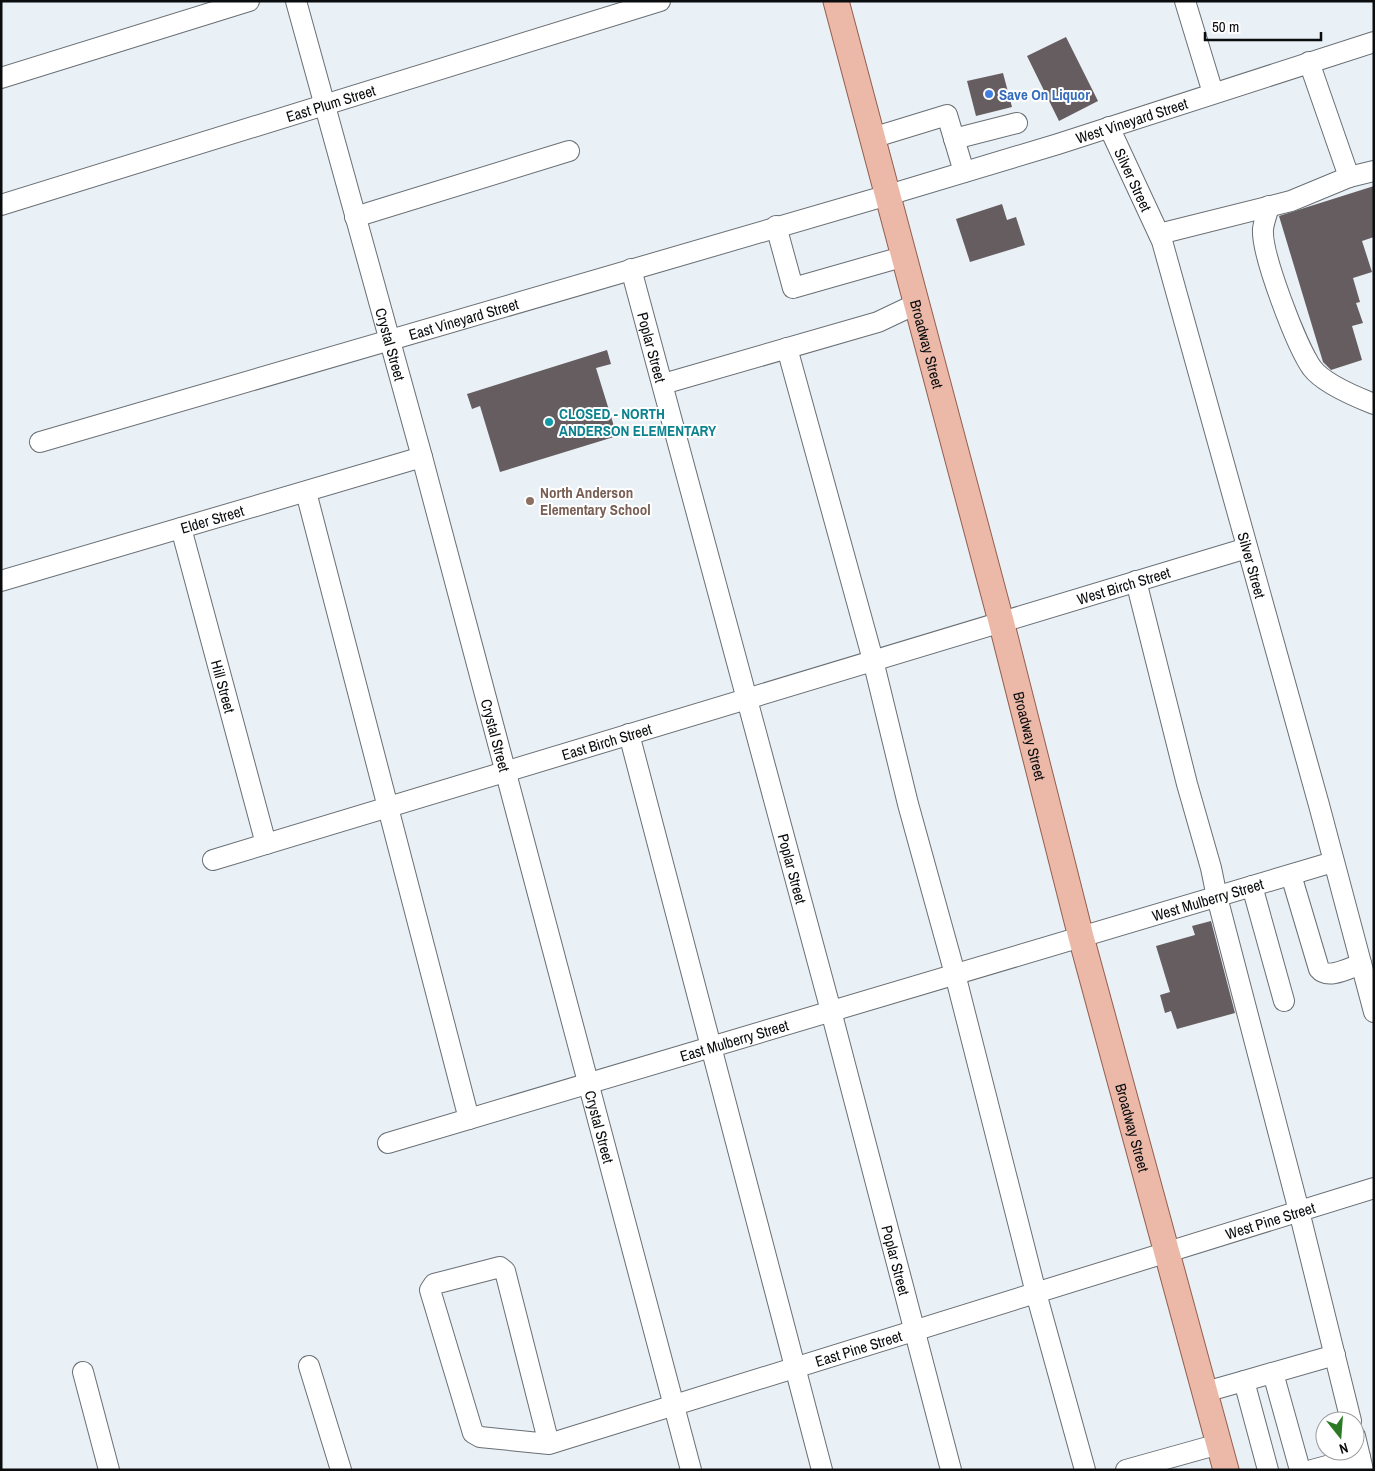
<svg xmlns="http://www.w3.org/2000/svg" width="1375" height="1471" viewBox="0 0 1375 1471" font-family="'Archivo Narrow',sans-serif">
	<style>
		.building { fill: #655d60 }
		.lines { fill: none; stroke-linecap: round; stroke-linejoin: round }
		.minor-casing { stroke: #696f74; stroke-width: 22 }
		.major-casing { stroke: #945e4e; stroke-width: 27 }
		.minor { stroke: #fff; stroke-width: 20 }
		.major { stroke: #ecb9a9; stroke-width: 25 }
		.shop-dot { fill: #3f7fe0; stroke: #fff; stroke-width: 2 }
		.culture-dot { fill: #0f9aa8; stroke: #fff; stroke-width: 2 }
		.education-dot { fill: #8d6e63; stroke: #fff; stroke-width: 2 }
		.labels { text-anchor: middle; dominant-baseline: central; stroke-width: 4; stroke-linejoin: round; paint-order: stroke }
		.shop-label { font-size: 15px; font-weight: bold; fill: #366cbe; stroke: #fff; text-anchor: start }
		.street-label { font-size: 15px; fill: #0a0c0e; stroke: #fff }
		.culture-label { font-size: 15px; font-weight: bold; fill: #0d838f; stroke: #fff; text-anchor: start }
		.education-label { font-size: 15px; font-weight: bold; fill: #785e54; stroke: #fff; text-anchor: start }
	</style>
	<rect width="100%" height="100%" fill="#e9f0f6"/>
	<path class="building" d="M1066,37L1098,101L1059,121L1027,56Z
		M1003,73L1012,107L976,116L967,81Z
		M1374,186V237L1362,241L1372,272L1353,278L1360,302L1356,303L1363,323L1352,326L1362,360L1331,370L1323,362L1279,216Z
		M1002,204L1007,220L1016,217L1025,245L970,262L956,219Z
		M607,350L611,364L596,368L617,436L500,472L480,406L472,409L467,394Z
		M1211,921L1235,1013L1177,1029L1171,1011L1165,1013L1160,995L1170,992L1156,946L1195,935L1192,926Z"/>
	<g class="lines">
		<defs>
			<g id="minor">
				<path id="s1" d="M296,1L422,457L691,1470"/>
				<path d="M1185,1L1213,93"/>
				<path d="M1,78L249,1"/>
				<path id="s2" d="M1109,127L1162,241L1319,805L1374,1012"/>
				<path d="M872,138L947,115L964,172"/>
				<path d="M954,139L1017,123"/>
				<path d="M1349,177L1374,171"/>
				<path id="s3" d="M1,205L660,1"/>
				<path d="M1269,206C1267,214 1264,221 1263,229C1261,254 1297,347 1312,368C1324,384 1356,397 1374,404"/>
				<path d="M355,217L569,151"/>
				<path d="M776,226L793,288L902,257"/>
				<path d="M1159,234L1291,201L1349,177L1309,62"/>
				<path id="s4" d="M631,269L831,1011L951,1470"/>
				<path d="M787,348L873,660L908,804L955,974L1036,1293L1085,1470"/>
				<path d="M663,384L878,322L916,304"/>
				<path id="s5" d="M40,442L895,193L1058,144L1374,42"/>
				<path d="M306,492L469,1119"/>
				<path id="s6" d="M181,528L266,844"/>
				<path id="s7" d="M1,581L422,457"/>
				<path d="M1136,581L1187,784L1211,868L1217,897L1299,1211L1351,1421"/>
				<path d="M629,734L822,1470"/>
				<path id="s8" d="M213,860L1247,548"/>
				<path d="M1291,875L1319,969C1328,980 1349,968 1361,964"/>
				<path d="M1252,886L1284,1001"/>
				<path id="s9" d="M388,1143L1333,862"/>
				<path d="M309,1366L341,1470"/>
				<path d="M83,1372L109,1470"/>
				<path d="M1273,1373L1300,1470"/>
				<path d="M1205,1392L1244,1381"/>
				<path d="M1355,1436L1363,1470"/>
				<path id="s10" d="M549,1444L505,1271L500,1267L434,1284L430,1290L473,1433L480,1437L549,1444L1374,1188"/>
				<path d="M1126,1470L1219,1444"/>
				<path d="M1268,1470L1244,1381L1335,1355"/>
				<path d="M1312,1470L1360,1457"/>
			</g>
			<g id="major">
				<path id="s11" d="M836,1L1001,621L1081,937L1226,1470"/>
			</g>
		</defs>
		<use href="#minor" class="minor-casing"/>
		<use href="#major" class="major-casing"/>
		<use href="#minor" class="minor"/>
		<use href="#major" class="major"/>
	</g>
	<circle class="shop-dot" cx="989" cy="94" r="5"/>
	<circle class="culture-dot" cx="549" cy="422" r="5"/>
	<circle class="education-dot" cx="530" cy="501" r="5"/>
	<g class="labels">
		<g class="shop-label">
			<text x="999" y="94">Save On Liquor</text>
		</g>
		<g class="street-label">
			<text stroke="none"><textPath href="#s3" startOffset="345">East Plum Street</textPath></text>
			<text stroke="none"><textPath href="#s5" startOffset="1138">West Vineyard Street</textPath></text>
			<text stroke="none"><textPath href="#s2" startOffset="58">Silver Street</textPath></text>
			<text stroke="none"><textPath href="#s5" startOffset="441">East Vineyard Street</textPath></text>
			<text stroke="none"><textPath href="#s1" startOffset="356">Crystal Street</textPath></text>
			<text stroke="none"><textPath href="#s11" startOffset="355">Broadway Street</textPath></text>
			<text stroke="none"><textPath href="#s4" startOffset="81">Poplar Street</textPath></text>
			<text stroke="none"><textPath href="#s7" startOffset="220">Elder Street</textPath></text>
			<text stroke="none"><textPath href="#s2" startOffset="462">Silver Street</textPath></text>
			<text stroke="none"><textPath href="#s8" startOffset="951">West Birch Street</textPath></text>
			<text stroke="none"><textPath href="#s6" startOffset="164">Hill Street</textPath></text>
			<text stroke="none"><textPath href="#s1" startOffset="761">Crystal Street</textPath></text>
			<text stroke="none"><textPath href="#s11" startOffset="760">Broadway Street</textPath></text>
			<text stroke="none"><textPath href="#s8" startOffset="411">East Birch Street</textPath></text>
			<text stroke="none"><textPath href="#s4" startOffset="621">Poplar Street</textPath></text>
			<text stroke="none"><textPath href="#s9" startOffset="855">West Mulberry Street</textPath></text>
			<text stroke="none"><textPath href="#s9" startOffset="361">East Mulberry Street</textPath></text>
			<text stroke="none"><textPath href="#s1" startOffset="1166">Crystal Street</textPath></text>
			<text stroke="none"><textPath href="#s11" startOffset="1165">Broadway Street</textPath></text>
			<text stroke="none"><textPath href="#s10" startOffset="1242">West Pine Street</textPath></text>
			<text stroke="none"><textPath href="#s4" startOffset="1026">Poplar Street</textPath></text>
			<text stroke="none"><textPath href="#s10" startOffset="811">East Pine Street</textPath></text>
		</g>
		<g class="culture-label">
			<text x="559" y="413">CLOSED - NORTH<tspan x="559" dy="17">ANDERSON ELEMENTARY</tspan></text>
		</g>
		<g class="education-label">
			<text x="540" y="492">North Anderson<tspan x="540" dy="17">Elementary School</tspan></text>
		</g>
	</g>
	<rect width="1375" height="1471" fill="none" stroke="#0a0c0e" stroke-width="5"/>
	<g transform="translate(1340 1436) rotate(163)"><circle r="24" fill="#ffffff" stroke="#9d9e9f"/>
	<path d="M0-4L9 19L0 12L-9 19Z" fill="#2a7a23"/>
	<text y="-8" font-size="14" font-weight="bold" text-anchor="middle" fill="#0a0c0e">N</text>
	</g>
	<path d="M1205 32v8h116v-8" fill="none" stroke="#0a0c0e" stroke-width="2.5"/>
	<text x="1212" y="32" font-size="15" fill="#0a0c0e" stroke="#ffffff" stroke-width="4" paint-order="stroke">50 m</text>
</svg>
